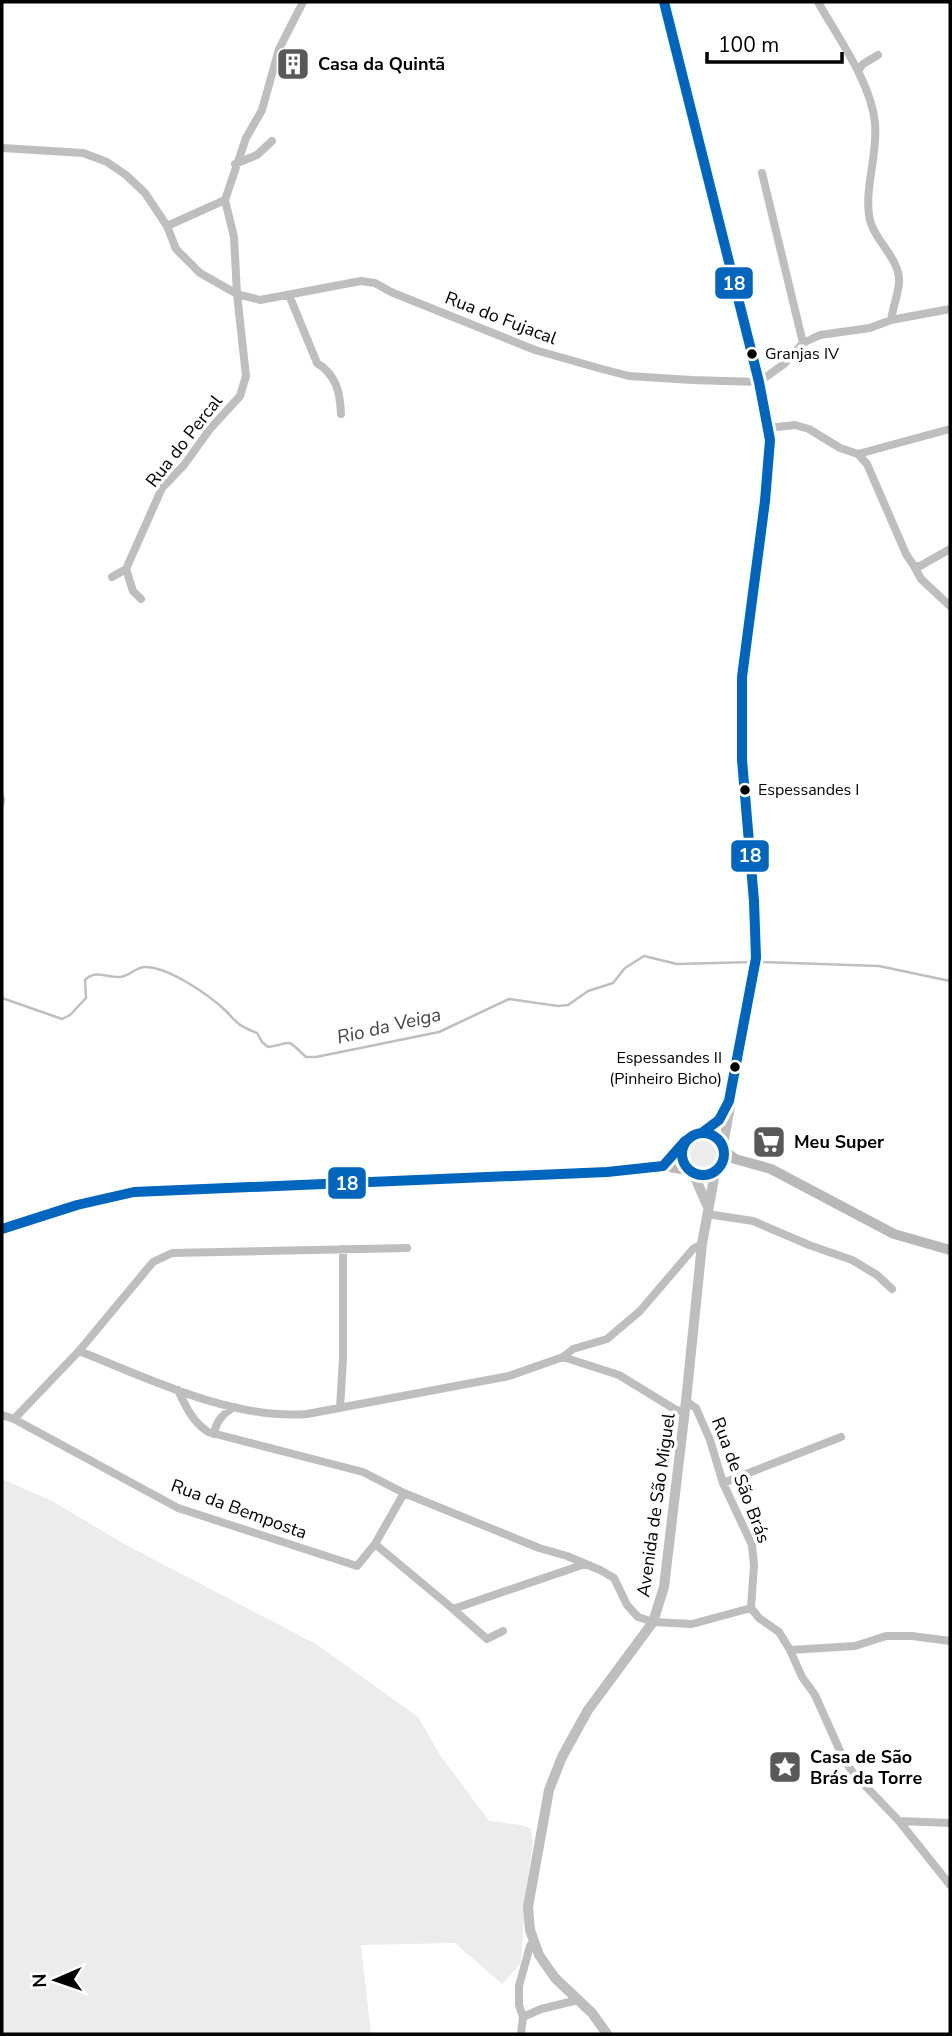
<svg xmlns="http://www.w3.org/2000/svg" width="952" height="2036" viewBox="0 0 952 2036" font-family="'Nunito Sans',sans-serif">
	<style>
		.green { fill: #ececec }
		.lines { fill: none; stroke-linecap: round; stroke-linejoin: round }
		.stream { stroke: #bfbfbf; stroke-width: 2.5 }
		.minor { stroke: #bebebe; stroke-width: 8 }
		.tertiary { stroke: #bebebe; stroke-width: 10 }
		.secondary { stroke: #b8b8b8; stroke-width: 10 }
		.bus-1-casing { stroke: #fff; stroke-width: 16 }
		.bus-1 { stroke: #0065bd; stroke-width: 10 }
		.bus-dot { fill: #000; stroke: #fff; stroke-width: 2.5 }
		.labels { text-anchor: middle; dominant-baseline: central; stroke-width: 7; stroke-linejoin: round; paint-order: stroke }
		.bus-label { font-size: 16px; fill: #000; stroke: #fff; text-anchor: start }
		.poi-label { font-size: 18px; font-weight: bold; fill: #000; stroke: #fff; text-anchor: start }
		.street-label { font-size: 18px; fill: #000; stroke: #fff }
		.water-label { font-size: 19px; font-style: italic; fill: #444; stroke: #fff }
		.line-badge { stroke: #fff; stroke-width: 2.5 }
		.badge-label { font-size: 19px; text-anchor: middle; font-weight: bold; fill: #fff }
	</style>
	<rect width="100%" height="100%" fill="#fff"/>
	<path class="green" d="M687 1154a16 16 0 1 1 32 0a16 16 0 1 1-32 0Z
		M2,1479L52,1501L126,1545L316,1644L418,1717L440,1755L489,1821L522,1825L531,1829L533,1843L526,1888L521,1963L502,1984L455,1943L361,1945L371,2034H2Z"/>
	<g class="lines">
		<path class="stream" d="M2,794L4,800L2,808
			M759,962L879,966L950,981
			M2,998L62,1019L70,1015L86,998L85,980C96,969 107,978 120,977C130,976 136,967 145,967C169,967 209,995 226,1011C231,1016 236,1023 242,1026C246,1029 252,1031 257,1033L262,1042L268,1047C294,1043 285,1037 306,1057H316L439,1032L509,999L558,1006L568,1005L588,991L613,983L625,968L644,956L677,964L752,962"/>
		<path class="minor" d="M818,2C838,38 871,82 875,123C878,154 865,185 869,215C872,240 901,258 899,283C898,294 893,308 891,320
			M858,71L863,64L878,55
			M2,148L83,153L107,162L126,175L145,193L167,226L176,249L200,273L237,294L260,300L361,281L375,283L391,292L535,350L602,369L629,376L692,380L759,382L784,364L803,343L820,335L870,328L891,320L950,309
			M235,164L257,155L272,141
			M762,173L803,343
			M167,226L225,200
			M289,295L317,363C336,375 340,391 341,414
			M768,428L795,425L809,429L840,448L858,454L950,429
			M858,454L867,464L906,554L914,566H920L950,549
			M914,566L921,579L950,606
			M112,577L126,569
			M141,599L133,591L126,569L162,488L184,465L210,429L240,396L246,376L237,294L234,237L225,200L246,138L262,110L279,49L303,2
			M707,1214L753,1221L809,1245L852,1260L877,1275L892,1289
			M407,1248L172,1253L153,1262L79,1351C148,1378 231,1420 307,1414L509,1376L563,1357L573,1349L607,1339L640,1311L693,1249L702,1244
			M563,1357L619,1375L676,1410L685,1412
			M178,1390C186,1407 192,1421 208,1432L363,1472L404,1493L539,1548L567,1556L600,1570L614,1578L627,1605L638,1617L653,1622L692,1624L751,1608
			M686,1401L696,1408L710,1440L723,1483L752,1545L754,1565L751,1608L759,1618L779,1632L790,1650L802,1677L815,1695L844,1760L855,1775L899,1821L950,1885
			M340,1408L343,1359V1249
			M2,1415L14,1419L178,1508L357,1566L375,1544
			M14,1419L79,1351
			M214,1434C216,1421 223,1414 234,1407
			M723,1483L841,1437
			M404,1493L375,1544L453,1609
			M503,1631L487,1639L453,1609L585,1564
			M790,1650L855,1646L886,1636H912L950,1641
			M899,1821L950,1823
			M523,2017L541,2009L578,2000
			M521,2034L523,2017L519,2005V1986L530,1946L534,1941"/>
		<path class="tertiary" d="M664,2L759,382L770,440L765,501L742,677V760L754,901L756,958L723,1146
			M703,1132L717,1124L727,1108
			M694,1175L707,1205
			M607,2034L592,2013L555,1978L539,1955L530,1930L528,1907L549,1790L562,1757L588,1710L653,1622L664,1587L686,1401L702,1244L715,1173"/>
		<path class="secondary" d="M725,1151L735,1159L771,1169L894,1234L950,1250
			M663,1166C672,1157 679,1145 690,1137C694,1134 700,1132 705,1133C740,1136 724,1194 688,1170L681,1156L685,1141
			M2,1229L77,1205L134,1192L607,1172L663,1166L688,1170"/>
		<defs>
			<path id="bus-1" d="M664,2L759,382L770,440L765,501L742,677V760L754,901L756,958L729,1101L719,1120L703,1132
				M682 1154a21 21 0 1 1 42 0a21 21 0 1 1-42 0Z
				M2,1229L77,1205L134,1192L607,1172L663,1166L685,1141"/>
		</defs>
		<use href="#bus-1" class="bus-1-casing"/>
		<use href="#bus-1" class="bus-1"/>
	</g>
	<defs>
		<symbol id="building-square" viewBox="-11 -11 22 22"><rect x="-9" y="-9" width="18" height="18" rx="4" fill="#595959" stroke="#fff"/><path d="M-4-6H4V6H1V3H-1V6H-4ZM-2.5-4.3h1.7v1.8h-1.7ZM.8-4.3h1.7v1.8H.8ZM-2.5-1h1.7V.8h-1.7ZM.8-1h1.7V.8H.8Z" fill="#fff"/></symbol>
		<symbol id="supermarket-square" viewBox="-11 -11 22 22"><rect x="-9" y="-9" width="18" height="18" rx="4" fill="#595959" stroke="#fff"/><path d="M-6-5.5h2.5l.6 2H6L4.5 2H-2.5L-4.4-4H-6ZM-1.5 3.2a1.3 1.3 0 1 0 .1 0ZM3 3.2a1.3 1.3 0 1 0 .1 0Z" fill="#fff"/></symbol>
		<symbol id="sight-square" viewBox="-11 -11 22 22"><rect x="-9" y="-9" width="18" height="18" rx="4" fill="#595959" stroke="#fff"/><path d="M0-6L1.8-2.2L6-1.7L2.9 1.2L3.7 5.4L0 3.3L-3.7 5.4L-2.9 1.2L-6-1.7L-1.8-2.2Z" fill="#fff"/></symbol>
	</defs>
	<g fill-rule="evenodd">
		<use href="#building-square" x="274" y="45" width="38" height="38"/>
		<use href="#supermarket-square" x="750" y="1123" width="38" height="38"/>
		<use href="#sight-square" x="766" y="1748" width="38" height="38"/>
	</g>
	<g class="bus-dot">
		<circle cx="752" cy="354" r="6"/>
		<circle cx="745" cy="790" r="6"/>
		<circle cx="735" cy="1067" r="6"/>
	</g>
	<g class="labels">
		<g class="bus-label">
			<text x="765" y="354">Granjas IV</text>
			<text x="758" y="790">Espessandes I</text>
			<text x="722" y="1058" text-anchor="end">Espessandes II<tspan x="722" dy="21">(Pinheiro Bicho)</tspan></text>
		</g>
		<g class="poi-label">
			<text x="318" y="64">Casa da Quintã</text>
			<text x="794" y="1142">Meu Super</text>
			<text x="810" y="1757">Casa de São<tspan x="810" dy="21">Brás da Torre</tspan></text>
		</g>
		<g class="street-label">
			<text transform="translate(501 318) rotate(21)">Rua do Fujacal</text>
			<text transform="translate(184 441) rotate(-52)">Rua do Percal</text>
			<text transform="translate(741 1480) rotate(69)">Rua de São Brás</text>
			<text transform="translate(656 1505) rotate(-82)">Avenida de São Miguel</text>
			<text transform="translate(239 1509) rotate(20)">Rua da Bemposta</text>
		</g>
		<g class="water-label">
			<text transform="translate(389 1026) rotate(-13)">Rio da Veiga</text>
		</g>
	</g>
	<g class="line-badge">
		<rect x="714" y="266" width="40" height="34" rx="7" fill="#0065bd"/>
		<rect x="730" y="839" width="40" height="34" rx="7" fill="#0065bd"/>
		<rect x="327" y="1166" width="40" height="34" rx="7" fill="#0065bd"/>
	</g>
	<g class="badge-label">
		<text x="734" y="290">18</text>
		<text x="750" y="862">18</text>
		<text x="347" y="1190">18</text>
	</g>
	<rect width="952" height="2036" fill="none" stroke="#000000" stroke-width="7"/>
	<g transform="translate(56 1980) rotate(268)" stroke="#ffffff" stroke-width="5" paint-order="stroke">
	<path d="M0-5L12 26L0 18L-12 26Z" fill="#000000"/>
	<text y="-10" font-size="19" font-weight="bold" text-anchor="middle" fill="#000000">N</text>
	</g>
	<path d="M707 52v10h135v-10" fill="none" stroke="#000000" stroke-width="3.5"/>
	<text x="718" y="52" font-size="21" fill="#000000" stroke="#ffffff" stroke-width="5" paint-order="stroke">100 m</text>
</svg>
